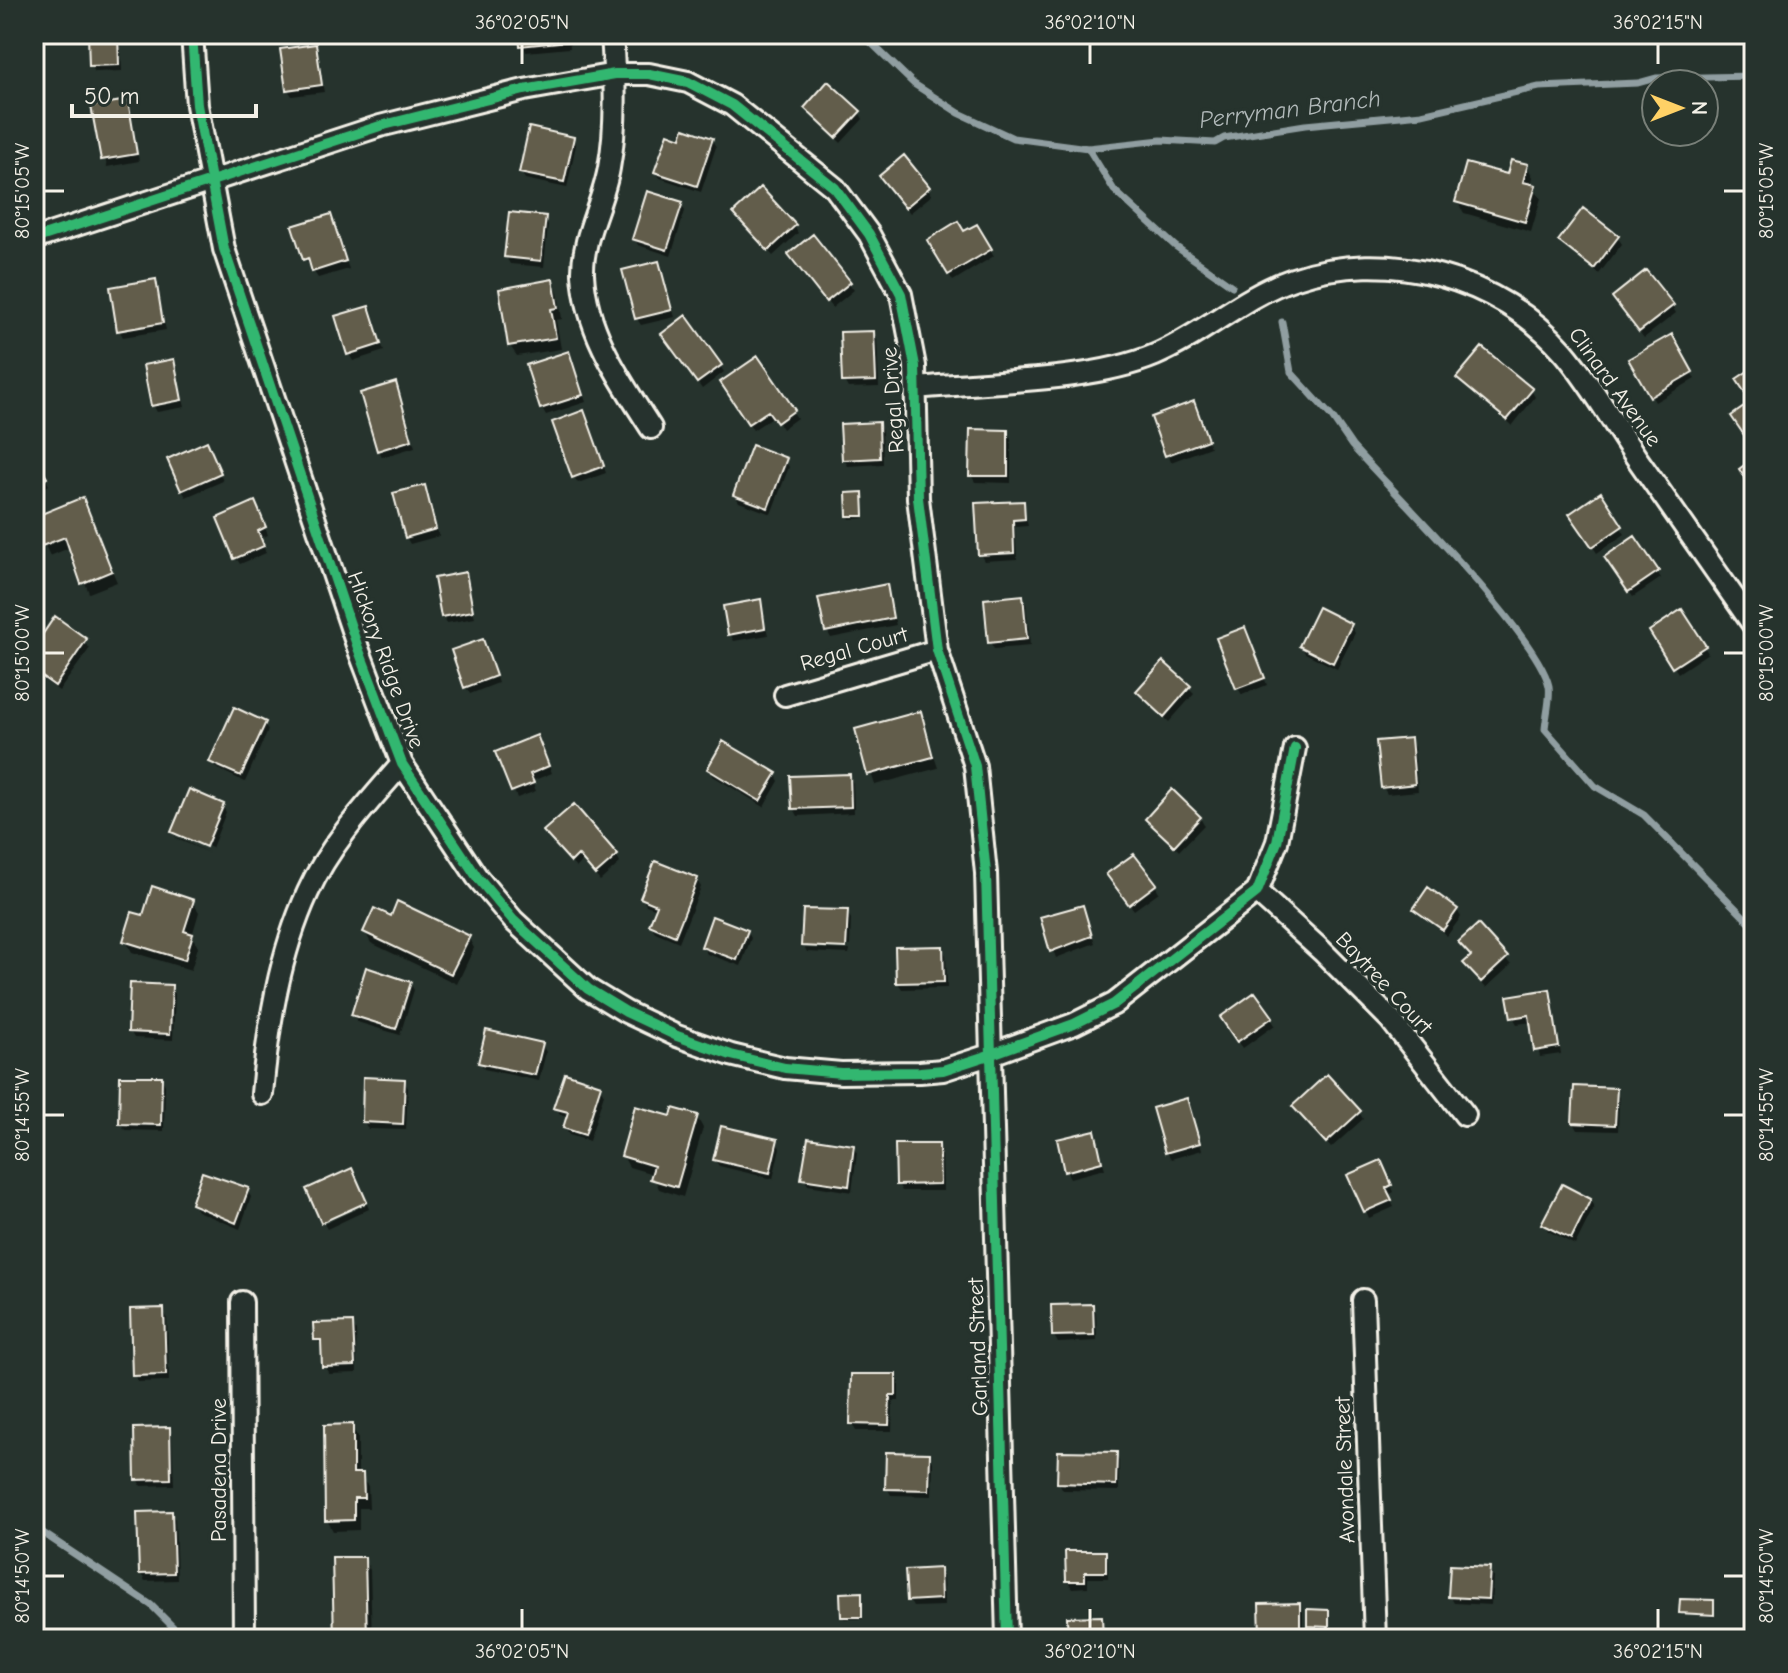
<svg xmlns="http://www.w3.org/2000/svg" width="1788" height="1673" viewBox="0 0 1788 1673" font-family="'Comic Neue',sans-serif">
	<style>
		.shadow { fill: #0007 }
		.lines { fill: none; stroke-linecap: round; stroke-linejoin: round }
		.stream { stroke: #909ea1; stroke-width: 7 }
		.building { fill: #625d4b; stroke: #f4f1e8; stroke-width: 2 }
		.minor-casing { stroke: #f4f1e8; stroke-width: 26 }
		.minor { stroke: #26332d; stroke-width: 20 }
		.cycleway-casing { stroke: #26332d; stroke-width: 15 }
		.cycleway { stroke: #33b770; stroke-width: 10 }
		.ticks { fill: none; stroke: #f4f1e8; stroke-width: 3 }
		.labels { text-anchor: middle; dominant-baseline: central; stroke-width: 7; stroke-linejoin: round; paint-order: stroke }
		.street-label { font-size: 22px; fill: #f4f1e8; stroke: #26332d }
		.water-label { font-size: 24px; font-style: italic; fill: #b1b9b9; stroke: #26332d }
		.neatline { fill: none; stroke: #f4f1e8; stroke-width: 3 }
		.ticks-label { font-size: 20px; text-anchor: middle; fill: #f4f1e8 }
	</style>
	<rect width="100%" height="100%" fill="#26332d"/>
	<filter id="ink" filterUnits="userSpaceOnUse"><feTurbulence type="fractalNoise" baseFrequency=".0125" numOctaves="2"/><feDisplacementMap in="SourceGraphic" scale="16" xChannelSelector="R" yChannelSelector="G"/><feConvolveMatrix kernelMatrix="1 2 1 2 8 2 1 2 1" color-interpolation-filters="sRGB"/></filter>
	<g filter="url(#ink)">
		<path class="shadow" d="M90,34H120L122,71L95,72L91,65Z
			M521,34H569L570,48L526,52Z
			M315,46L324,92L292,96L288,90Z
			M127,102L139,161L107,167L94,108Z
			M806,108L859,112L863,119L841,143Z
			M572,138L576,145L567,188L525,179L521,172Z
			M682,140H712L716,147L701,192L660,178L656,172Z
			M1527,166L1533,177L1531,186L1541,198L1531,232L1464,213L1457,202Z
			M885,183L928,188L932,195L910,213Z
			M681,204L685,211L671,256L638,245L634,238Z
			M330,216L349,269L318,278L305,259Z
			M544,218L548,225L544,267L510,264L506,257Z
			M740,220L794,226L798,233L773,256Z
			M977,226L994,256L953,281L929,240L964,234Z
			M813,237L854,290L832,308L795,261Z
			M1618,238L1622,244L1599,274L1560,241Z
			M658,263L675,317L641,325L637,319Z
			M155,282L166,330L123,337L119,330Z
			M552,282L558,293L562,319L556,320L561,349L517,356L510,346Z
			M1618,304L1672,306L1676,313L1644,338Z
			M368,308L384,351L353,361L349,354Z
			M873,333L877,340L879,387L848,388L844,381Z
			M1671,337L1695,379L1655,402L1631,360Z
			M667,341L720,366L724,372L702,389Z
			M569,353L586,402L546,415L542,408Z
			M758,359L797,418L782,429L774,416L753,430L726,389Z
			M173,361L185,407L157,412L153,405Z
			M1754,369V448L1740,427L1753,403Z
			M1459,378L1531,390L1535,397L1512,426Z
			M398,392L415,447L382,457L379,450Z
			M1197,410L1210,447L1171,462L1153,418Z
			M587,419L606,473L578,483L574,477Z
			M878,424L882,431L883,464L848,466L844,459Z
			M1007,432L1011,439V483L975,482L971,475Z
			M210,451L223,481L186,497L182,490Z
			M34,460L49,485L34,495Z
			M785,460L789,467L771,514L739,502L735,495Z
			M424,488L439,536L410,544L406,537Z
			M862,495L864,518L850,519L849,516Z
			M1600,495L1625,534L1597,553L1576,521Z
			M82,500L117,582L89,593L71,547L50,556L34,522Z
			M1023,503L1028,526L1015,527L1017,559L984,561L980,554Z
			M258,511L268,535L260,538L266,553L240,564L236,558Z
			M1611,564L1657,572L1661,578L1633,597Z
			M465,574L475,618L447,623L443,616Z
			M886,586L896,625L831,638L827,631Z
			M1022,597L1026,604L1030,646L994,649L990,642Z
			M760,601L768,635L734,641L730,634Z
			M1682,612L1708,653L1678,673L1651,632Z
			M56,619L90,648L59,691L34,673V650Z
			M1351,626L1355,633L1337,669L1305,653L1301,646Z
			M1248,636L1267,685L1242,695L1238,688Z
			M486,648L498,683L470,694L466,687Z
			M1163,663L1194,694L1169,722L1138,691Z
			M920,714L938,768L875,785L857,731Z
			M264,723L268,730L245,782L216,768L212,762Z
			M1410,740L1414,747L1418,791L1387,794L1383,787Z
			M540,744L552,773L532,781L536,791L517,798L498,753Z
			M709,769L775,774L779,781L764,807L713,776Z
			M849,776L853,783L854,813L798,816L794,809Z
			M222,806L226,812L212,848L176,832V837L209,853L177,839L173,832Z
			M1200,818L1204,825L1179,851L1148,819Z
			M550,838L617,856L620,863L600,881L583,861L576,868Z
			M697,880L701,887L679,942L655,932L651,925L657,909L646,905L642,898Z
			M1113,882L1155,885L1159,892L1134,910Z
			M192,901L199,912L192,936L198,947L191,970L132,952L126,941L144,917Z
			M1083,907L1095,943L1056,958L1042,919Z
			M1415,909L1457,910L1461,917L1447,936Z
			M805,911L847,912L851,919L850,946L805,944V947L804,945Z
			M392,918L468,937L474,948L457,984L371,943L365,932Z
			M1478,927L1511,965L1486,988L1470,970L1472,958L1461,943Z
			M747,931L751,938L741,966L707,954L703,947Z
			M805,948L850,950L849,954L807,952Z
			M942,948L946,955L947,988L902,989L898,983Z
			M410,983L414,990L400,1035L357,1022L353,1015Z
			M171,987L175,994L173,1040L134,1038L130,1031Z
			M1549,992L1561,1054L1540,1057L1532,1022L1517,1024L1513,1017Z
			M1255,995L1275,1025L1243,1048L1226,1025Z
			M542,1045L546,1052L539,1081L484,1069L480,1062Z
			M161,1078L165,1085L164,1131L125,1130L121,1124Z
			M404,1081L408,1088L406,1130L368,1129L364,1122Z
			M600,1087L604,1094L589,1141L569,1135L565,1128L568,1117L560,1114L556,1107Z
			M1616,1090L1619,1097L1618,1131L1578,1130L1574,1123Z
			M1186,1100L1202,1150L1171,1159L1167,1152Z
			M1295,1106L1359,1112L1363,1119L1331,1148Z
			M697,1117L703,1128L683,1197L659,1189L653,1174L629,1167L623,1156L673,1119Z
			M1094,1133L1105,1169L1070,1178L1066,1171Z
			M776,1141L780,1148L773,1179L719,1166L715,1160Z
			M853,1146L857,1153L852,1192L808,1185L804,1178Z
			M938,1146L942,1153L943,1191H902L898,1184Z
			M1384,1169L1394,1192L1388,1195L1394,1207L1369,1218L1366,1211Z
			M247,1190L251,1197L240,1229L197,1211L193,1204Z
			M1590,1200L1594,1207L1575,1245L1548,1231L1544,1224Z
			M367,1204L369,1209L327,1229L324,1224Z
			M1092,1306L1096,1312L1097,1341L1058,1343L1054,1336Z
			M163,1310L167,1317L169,1381L138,1382L134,1375Z
			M352,1324L356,1331L357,1373L328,1374L323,1346L316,1339Z
			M895,1376L899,1383V1401H893L892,1431H856L852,1424Z
			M351,1427L358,1437V1475L368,1486L369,1508H359V1530L333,1531L327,1520Z
			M168,1429L172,1436L174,1485L141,1486L137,1479Z
			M1115,1454L1119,1461V1491L1063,1490L1059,1483Z
			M929,1455L933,1462L932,1496L891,1495L887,1488Z
			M171,1513L175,1519L177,1580L145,1581L141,1574Z
			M1104,1553L1108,1560V1578H1088V1587L1072,1588L1068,1581Z
			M364,1559L370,1570L372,1639H336Z
			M1489,1569L1493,1576L1491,1605L1454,1603L1450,1596Z
			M939,1570L943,1577L944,1606L913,1607L909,1600Z
			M861,1594L863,1619H844L843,1616Z
			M1713,1602L1714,1617L1681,1613Z
			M1299,1605L1303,1612V1639H1264L1262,1635Z
			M1328,1612L1329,1629L1310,1628L1309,1626Z
			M1101,1618L1105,1639H1070Z"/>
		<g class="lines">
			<path class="stream" d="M862,34L914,84L959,113L1013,138L1088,148L1161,140L1215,143L1224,138L1305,125L1422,114L1539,87L1638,83L1656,78L1754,76
				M1088,148L1114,190L1175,246L1232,286
				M1282,322L1291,372L1332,417L1352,446C1393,492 1538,635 1549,686C1551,698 1546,716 1545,729L1595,786L1644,815L1754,927
				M34,1527L151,1605L185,1639"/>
		</g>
		<path class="building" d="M88,34H118L119,65L89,66Z
			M519,34H567L568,41L520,46Z
			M316,44L322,85L286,90L280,49Z
			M828,81L861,111L836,138L804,108Z
			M128,100L137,154L101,160L91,106Z
			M529,127L574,137L564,182L519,173Z
			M684,128L713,138L697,186L654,172L668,133L681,138Z
			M904,155L930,187L905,208L879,176Z
			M1511,160L1528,164L1523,182L1536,185L1525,222L1455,202L1466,163L1507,174Z
			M761,187L796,225L768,251L733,213Z
			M647,191L683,202L667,250L632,239Z
			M1583,208L1619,236L1594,269L1558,241Z
			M509,212L546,216L541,261L504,257Z
			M331,214L346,261L312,272L308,258L303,260L292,226Z
			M958,221L964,231L977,224L992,249L948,275L927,240Z
			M813,234L851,282L826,302L788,254Z
			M659,261L672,310L635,319L622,270Z
			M1646,270L1674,305L1639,332L1612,297Z
			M156,279L163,323L117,331L110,287Z
			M553,279L558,308L551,309L556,338L508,346L499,289Z
			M369,306L381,344L347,355L335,316Z
			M686,315L722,365L697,383L661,334Z
			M874,331L876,381L842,382L840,332Z
			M1672,334L1693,372L1650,397L1628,359Z
			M1482,347L1533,389L1507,420L1456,378Z
			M569,351L583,395L540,409L526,365Z
			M758,356L795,410L777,423L768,411L748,424L720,382Z
			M174,359L182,400L151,406L143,365Z
			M1754,367V433L1746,438L1731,416L1751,402L1736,379Z
			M396,382L412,440L377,451L360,393Z
			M1194,401L1208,440L1165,456L1151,417Z
			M584,410L604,466L572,478L552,422Z
			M879,422L880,458L842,460L840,424Z
			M970,429L1008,430V476H969Z
			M207,441L221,473L181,491L167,459Z
			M752,445L787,458L768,508L733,495Z
			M34,456L47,478L34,486Z
			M1754,458V491L1739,469Z
			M425,485L436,529L405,538L393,493Z
			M863,492L864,516H847L846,493Z
			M1601,492L1623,526L1592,547L1569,514Z
			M83,497L112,571L81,584L65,537L42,546L34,517Z
			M255,501L266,527L258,531L264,546L234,559L217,518Z
			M1024,501L1025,519L1013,520L1014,553L978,555L975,503Z
			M1635,536L1659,571L1628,592L1604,557Z
			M466,572L473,611L441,617L434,578Z
			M887,584L893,618L825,632L818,598Z
			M1023,595L1027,639L988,643L984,599Z
			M761,599L765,628L728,635L723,606Z
			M1318,607L1352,624L1333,663L1299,646Z
			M1682,609L1706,646L1672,668L1649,631Z
			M55,616L87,639L55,686L34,671V647Z
			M1245,627L1265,678L1236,689L1216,638Z
			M483,639L496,676L464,688L451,650Z
			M1163,661L1191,686L1164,717L1136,691Z
			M234,707L266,722L241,776L209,762Z
			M921,711L933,757L867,775L855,729Z
			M537,735L549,766L530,774L534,783L511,792L495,752Z
			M1411,738L1415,784L1381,788L1376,741Z
			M723,741L777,773L760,801L707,769Z
			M850,774L851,807L792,809L790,776Z
			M189,789L224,804L206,847L171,832Z
			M1172,789L1201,817L1174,846L1145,819Z
			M574,804L618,855L595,875L578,855L571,862L543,831Z
			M1134,854L1157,884L1129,905L1106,874Z
			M655,861L698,878L675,936L649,925L657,905L640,898Z
			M152,886L194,900L184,931L193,934L185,960L123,941L132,912L143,915Z
			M1428,887L1458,909L1443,930L1413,909Z
			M397,901L470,936L451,974L363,932L374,908L391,916Z
			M1083,905L1092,936L1050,952L1040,917Z
			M803,909L848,910L846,948L801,946Z
			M712,916L748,930L737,960L701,947Z
			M1478,924L1508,957L1481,982L1463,963L1471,956L1458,942Z
			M943,946L944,982L896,983L895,947Z
			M366,967L411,982L396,1029L351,1015Z
			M130,983L172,985L170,1034L128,1032Z
			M1550,989L1559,1047L1534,1051L1529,1015L1511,1018L1507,996Z
			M1255,992L1273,1017L1237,1042L1220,1017Z
			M486,1030L543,1043L535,1075L478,1063Z
			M565,1073L601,1085L585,1135L563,1128L568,1112L553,1108Z
			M1327,1074L1361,1111L1326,1143L1292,1106Z
			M120,1076H162L161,1125L119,1124Z
			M363,1077L405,1079L403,1124L362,1122Z
			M1574,1086L1617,1088L1615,1125L1572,1123Z
			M1187,1098L1200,1143L1165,1153L1152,1108Z
			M635,1106L671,1116L673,1108L698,1115L677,1187L650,1179L654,1166L621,1156Z
			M721,1126L778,1139L770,1173L713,1160Z
			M1095,1130L1102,1162L1064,1172L1057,1139Z
			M808,1138L854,1145L849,1186L801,1179Z
			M895,1144H939L940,1184L896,1185Z
			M1381,1160L1392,1185L1386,1188L1392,1200L1364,1212L1347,1175Z
			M352,1168L367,1202L321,1223L306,1189Z
			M202,1172L249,1188L236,1223L191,1204Z
			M1562,1184L1591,1199L1571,1239L1541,1224Z
			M1093,1304L1094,1335L1052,1336L1051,1305Z
			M164,1308L166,1375L132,1376L130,1309Z
			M353,1322L355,1366L322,1367L321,1340H314L313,1323Z
			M851,1374H896V1395H890L889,1425L850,1424Z
			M353,1424V1473H363L364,1498H354V1520L325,1521L324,1425Z
			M170,1427L171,1479L135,1480L134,1428Z
			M1058,1451L1117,1452L1116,1485L1057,1483Z
			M886,1452L930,1453L929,1490L885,1489Z
			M172,1511L174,1573L139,1574L137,1512Z
			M1065,1551H1106V1572H1085V1581H1066Z
			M332,1557H365L367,1639H334Z
			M1450,1565L1490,1567L1488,1599L1448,1597Z
			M940,1568L941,1599L907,1601L905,1570Z
			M862,1592V1617H841L840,1593Z
			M1680,1599L1714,1600V1615L1679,1613Z
			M1300,1603V1635H1260L1259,1604Z
			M1307,1609L1329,1610V1627L1307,1626Z
			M1102,1616L1103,1639H1068L1067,1617Z"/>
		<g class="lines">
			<defs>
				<path id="minor" d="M192,34L197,105L224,249L358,648L402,764L477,877L513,920L588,989L626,1012L677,1036L731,1055L785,1068L841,1073L920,1072L943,1070L989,1055L1074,1024L1114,1004L1257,892L1277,842L1295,748
					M612,34C615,77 617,125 609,168C603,204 582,236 583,274C586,332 621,381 651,428
					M34,239L380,126L524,90L615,74H649L688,82L732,105L835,188L869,234L901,294L915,366L918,498L937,650L975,766L986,873L1007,1639
					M916,388C987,381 1091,382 1155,355C1204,334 1243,296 1293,279C1387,247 1499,277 1564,352C1591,384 1613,423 1636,457C1676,514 1715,570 1754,626
					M785,695L937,650
					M1257,892L1322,951L1390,1019L1465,1115
					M262,1094C268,1026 279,955 308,892C329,845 368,803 402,764
					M1363,1300L1375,1639
					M242,1302L244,1639"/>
			</defs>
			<use href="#minor" class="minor-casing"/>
			<use href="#minor" class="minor"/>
			<defs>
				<path id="cycleway" d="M192,34L197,105L224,249L358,648L402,764L477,877L513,920L588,989L626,1012L677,1036L731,1055L785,1068L841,1073L920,1072L943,1070L989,1055L1074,1024L1114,1004L1257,892L1277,842L1295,748
					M34,239L380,126L524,90L615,74H649L688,82L732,105L835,188L869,234L901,294L915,366L918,498L937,650L975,766L986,873L1007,1639"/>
			</defs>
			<use href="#cycleway" class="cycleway-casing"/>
			<use href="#cycleway" class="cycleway"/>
		</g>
	</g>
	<path class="ticks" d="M522,44V64M1090,44V64M1658,44V64M44,191H64M1724,191H1744M44,653H64M1724,653H1744M44,1115H64M1724,1115H1744M44,1576H64M1724,1576H1744M522,1609V1629M1090,1609V1629M1658,1609V1629"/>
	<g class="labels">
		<g class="street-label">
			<text transform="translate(1615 387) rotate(54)">Clinard Avenue</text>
			<text transform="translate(893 400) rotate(-94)">Regal Drive</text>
			<text transform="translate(854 649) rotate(-16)">Regal Court</text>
			<text transform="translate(386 660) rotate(70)">Hickory Ridge Drive</text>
			<text transform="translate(1384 983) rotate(47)">Baytree Court</text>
			<text transform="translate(978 1347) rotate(-92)">Garland Street</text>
			<text transform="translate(219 1470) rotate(-90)">Pasadena Drive</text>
			<text transform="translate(1345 1470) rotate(-92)">Avondale Street</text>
		</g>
		<g class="water-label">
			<text transform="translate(1290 109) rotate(-7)">Perryman Branch</text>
		</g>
	</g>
	<rect width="1788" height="1673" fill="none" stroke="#26332d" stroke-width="88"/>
	<g transform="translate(1680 108) rotate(90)"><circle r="38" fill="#26332d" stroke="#787f78" stroke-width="2"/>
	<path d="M0-6L14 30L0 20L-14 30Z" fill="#ffd166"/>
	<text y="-12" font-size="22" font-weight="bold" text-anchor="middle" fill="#f4f1e8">N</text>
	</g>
	<path d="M72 104v12h184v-12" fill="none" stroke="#f4f1e8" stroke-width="4"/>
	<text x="84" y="104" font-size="24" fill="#f4f1e8" stroke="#26332d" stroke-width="6" paint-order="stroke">50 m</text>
	<rect x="44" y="44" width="1700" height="1585" class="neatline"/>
	<g class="ticks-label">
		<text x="522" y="29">36°02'05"N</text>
		<text x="1090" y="29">36°02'10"N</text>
		<text x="1658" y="29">36°02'15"N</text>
		<text transform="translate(1766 191) rotate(-90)" y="7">80°15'05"W</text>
		<text transform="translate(22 191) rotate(-90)" y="7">80°15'05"W</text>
		<text transform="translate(22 653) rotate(-90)" y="7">80°15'00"W</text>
		<text transform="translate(1766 653) rotate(-90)" y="7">80°15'00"W</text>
		<text transform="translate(22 1115) rotate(-90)" y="7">80°14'55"W</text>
		<text transform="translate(1766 1115) rotate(-90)" y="7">80°14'55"W</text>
		<text transform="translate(22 1576) rotate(-90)" y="7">80°14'50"W</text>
		<text transform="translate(1766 1576) rotate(-90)" y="7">80°14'50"W</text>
		<text x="522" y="1658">36°02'05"N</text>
		<text x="1090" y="1658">36°02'10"N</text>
		<text x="1658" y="1658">36°02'15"N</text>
	</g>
</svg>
